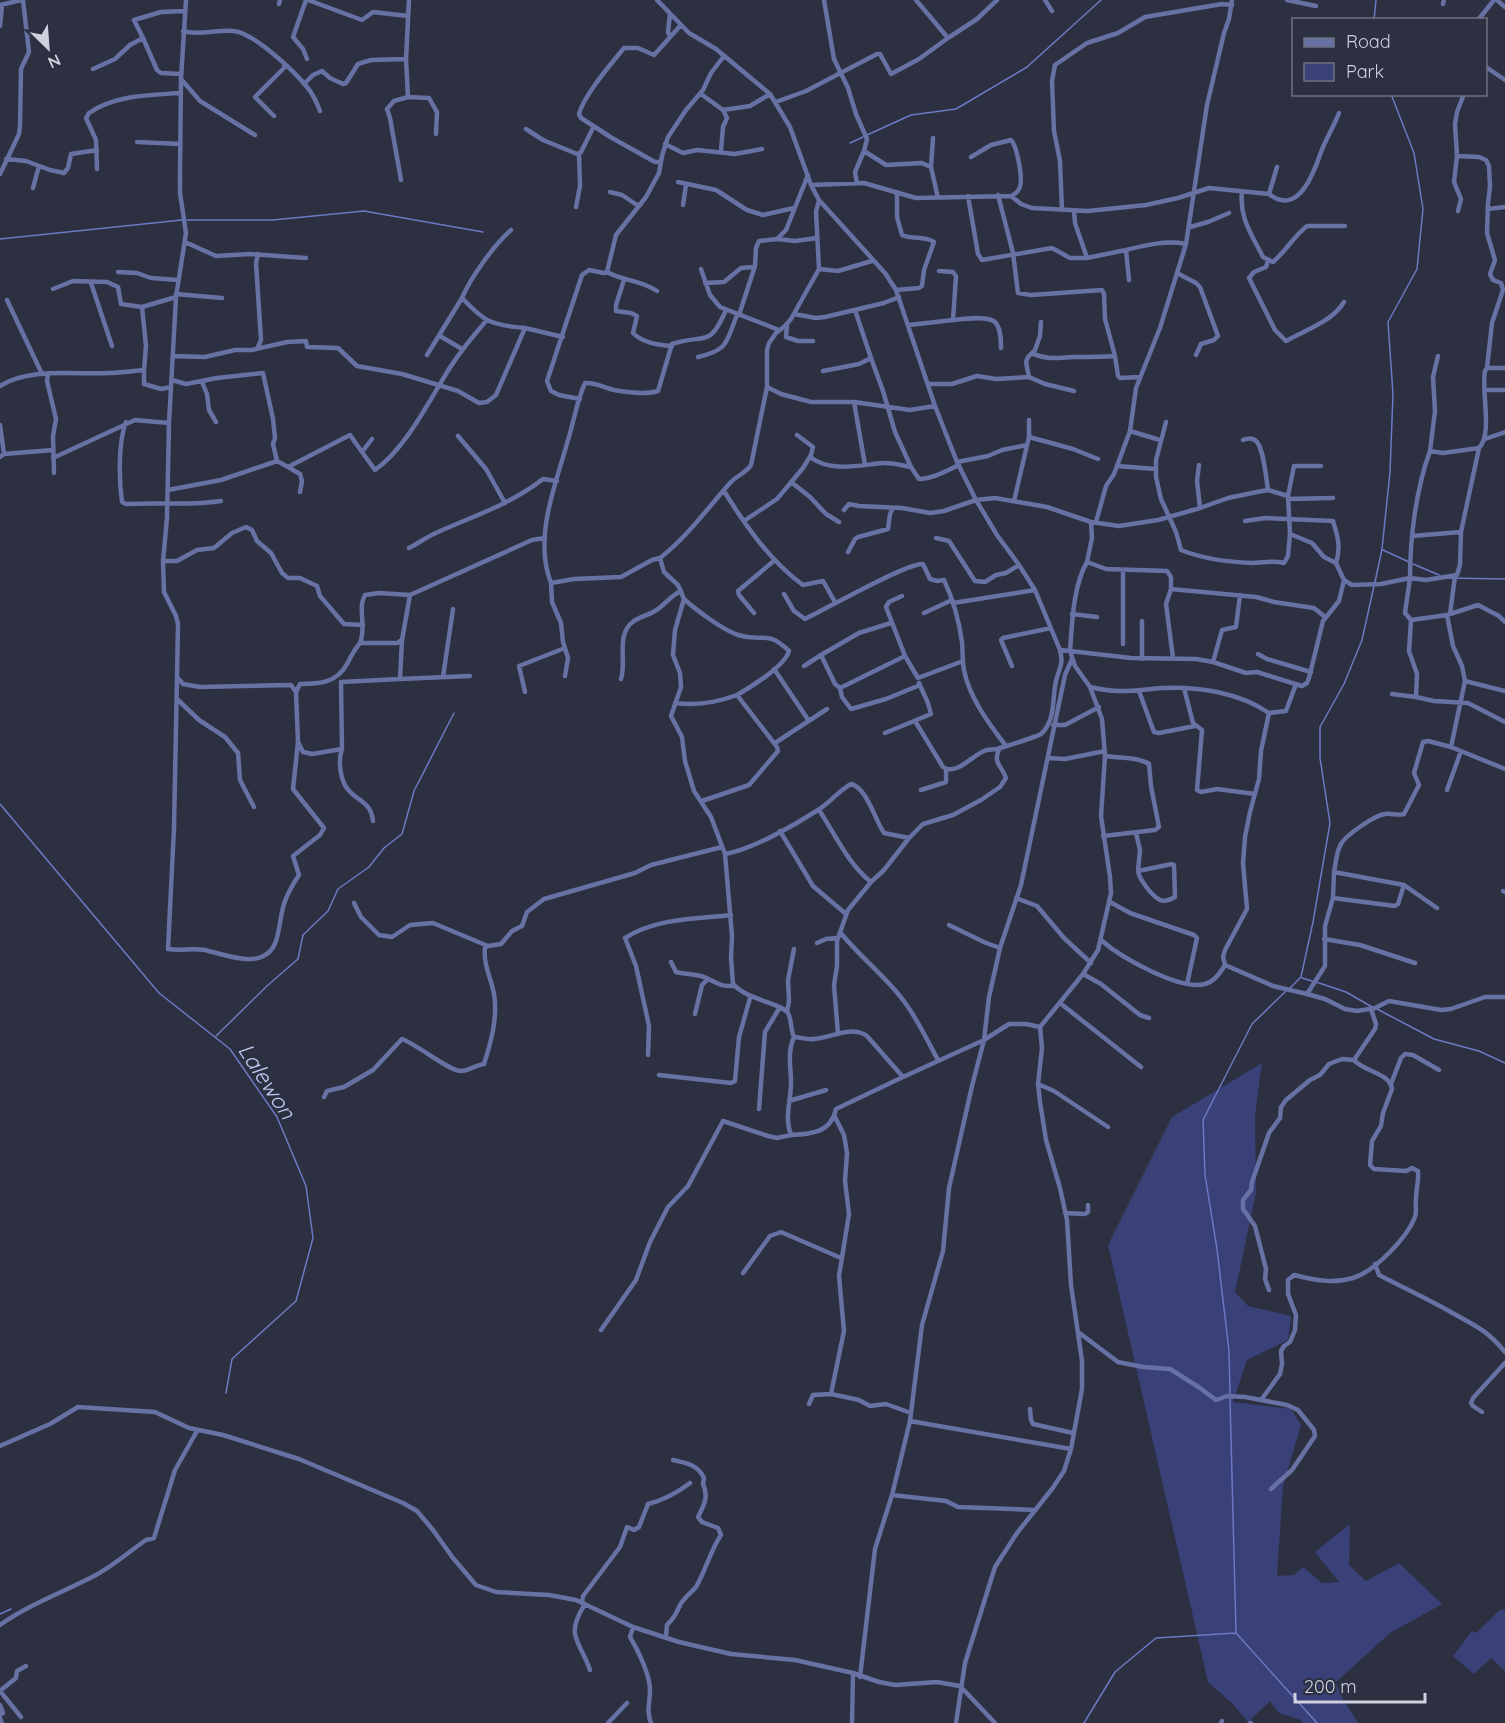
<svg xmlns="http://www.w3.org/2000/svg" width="1505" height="1723" viewBox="0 0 1505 1723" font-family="Quicksand,sans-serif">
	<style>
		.green { fill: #394178 }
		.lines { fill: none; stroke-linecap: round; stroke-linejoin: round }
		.stream { stroke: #6c79c4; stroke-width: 1.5 }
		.minor { stroke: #6771a3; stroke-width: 4.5 }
		.labels { text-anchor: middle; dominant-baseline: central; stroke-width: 4.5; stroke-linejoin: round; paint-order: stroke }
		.water-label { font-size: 22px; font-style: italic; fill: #bfc9f2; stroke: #2c3041 }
	</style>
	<rect width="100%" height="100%" fill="#2c3041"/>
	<path class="green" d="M1262,1063L1255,1115L1256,1193L1235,1292L1248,1306L1291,1316L1288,1340L1247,1360L1233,1402L1291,1409L1301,1425L1283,1486L1277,1576L1294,1575L1303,1567L1322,1583L1339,1582L1315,1552L1350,1524L1349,1565L1366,1581L1399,1563L1442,1604L1390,1633L1336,1682L1343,1699L1358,1723H1302L1301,1720L1279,1713L1270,1701L1248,1722L1233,1704L1208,1682L1108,1245L1172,1117Z
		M1501,1609L1505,1610V1671L1491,1658L1474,1674L1453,1656L1472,1631L1476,1633Z"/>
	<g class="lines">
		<path class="stream" d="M1374,20L1376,0
			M867,135L911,115L956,109L1027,67L1101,0
			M850,143L863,137
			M187,220H273L364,211L483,232
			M0,239L182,220
			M1383,550L1409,562
			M1413,564L1439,575
			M1446,578L1505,579
			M1375,582L1382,549L1390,472L1393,394L1388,322L1417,269L1423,209L1414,153L1391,94
			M0,804L159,993L230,1049L277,1117L306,1186L313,1238L296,1301L232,1359L226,1393
			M1302,978L1312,981
			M1316,982L1346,992L1372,1007
			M1290,988L1301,977L1313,922L1330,823L1320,758V727L1344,684L1362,640L1374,586
			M1377,1009L1434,1039L1479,1051L1505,1063
			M216,1036L267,986L298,959L303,935L328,911L338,889L369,867L384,848L402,834L414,791L454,713
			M1230,1393L1229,1351L1217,1249L1205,1175L1203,1120L1252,1024L1286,991
			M1230,1398L1236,1633L1317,1723
			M0,1614L11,1609
			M1084,1723L1115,1672L1156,1638L1236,1633"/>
		<path class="minor" d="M186,0L181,79L180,173V193L186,233L176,297L169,423L167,518L163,561L164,592L176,616L178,624L177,677L183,684L200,687L291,685L296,692L300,684C319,684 337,683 347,664C352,655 353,651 360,643H397L402,640
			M306,0L293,37L303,49L307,59
			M308,0L362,20L373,12L408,16
			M409,0L406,59L408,97L429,98L437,112L436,134
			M657,0L689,33L716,49L770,94L790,127L811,185L819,200L885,273L896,290L935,406L957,462L976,500L997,535L1019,565L1035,590L1060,650L1070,651L1075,666L1090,687L1102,719L1105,756L1101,816L1110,877L1111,893L1098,950L1083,974L1040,1027L1042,1048L1038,1084L1040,1102L1046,1140L1060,1188L1067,1220L1071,1285L1082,1361V1389L1071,1449L1064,1471L1052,1489L1017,1533L995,1567L965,1663L956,1723
			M824,0L834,59L848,88L856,114L867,139L864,151L855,172L857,183
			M916,0L948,38L977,19L997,0
			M1045,0L1052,11
			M1287,0L1316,6
			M1497,0L1505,7
			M279,4L280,0
			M1443,4L1444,0
			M0,5L22,0
			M1478,20L1494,0
			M0,26L2,5
			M183,31C200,36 217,29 234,31C255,34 293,70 307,87C313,94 317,103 320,111
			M670,37L668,32L670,14
			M143,38L134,20L161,12L185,11
			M1486,67L1505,80
			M93,69L115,59L130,45L143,38L157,70L161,73L181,74
			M181,79L200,101L255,135
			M304,84L313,75L322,71L330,78L343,84L346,83L358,64L371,60L406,59
			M701,94L723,110L750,106L770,94
			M776,102L806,91L877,54H880L891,74L919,59L948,38
			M274,116L255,97L284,68V65
			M526,129L543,140L577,154L581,152L594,126
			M137,142L180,144
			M665,144L683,153L697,150L735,154L762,149
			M721,151L723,127L727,118L723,110
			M864,151L886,165L922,163L931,167L938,198
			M1457,156L1479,157L1486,160L1489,166L1490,187L1488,203L1487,233L1495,260L1490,274L1493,280L1501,283L1503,290L1492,323L1487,368
			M971,157L991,145L1011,140C1017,146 1024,181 1019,189C1018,192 1013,195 1011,196
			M6,159L26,161L50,170L64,173L68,168L71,154L97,150
			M660,162H655L612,138L581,118L579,114C584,95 611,64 624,48H638L654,55L681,25
			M931,167L933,138
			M97,169L96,140L86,118L89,113C114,95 150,95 180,93
			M0,174L19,134L20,126L21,69L29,52L23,0
			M401,180L390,118L387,109L394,101L408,97
			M678,182L716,190L747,210L763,215L794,208
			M811,185L864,183L916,198L1011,196L1021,204L1032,208L1088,211L1146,205L1178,198L1209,188L1269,194C1298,217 1314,173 1321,152C1326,139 1334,126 1339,113
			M33,188L39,166
			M610,192L622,195L637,205L641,204
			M1242,192C1239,218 1252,235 1263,257L1273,262C1286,251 1294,236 1307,226H1345
			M1269,194L1277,167
			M998,195L1013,253L1018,293L1031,295L1102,290L1104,294L1105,319L1115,356
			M968,196L978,254L982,260L1052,248L1070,258H1087
			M819,200L816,212L819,269L791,319L784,327L776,333L769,343L767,350V387L751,465C746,473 736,476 730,483C707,509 687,537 660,558L664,572L678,585L684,599L675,630L673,655L680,673L681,687L671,716L682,737L685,761L694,791L711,817L725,854L732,936L731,958L733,984C747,1000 781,1003 788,1013C792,1020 790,1029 794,1037C800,1037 807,1040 813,1039C831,1038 851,1025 867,1036L903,1077L984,1040L1009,1024H1026L1040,1027
			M683,205L686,185
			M576,207L580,186L579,153
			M1488,209L1505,207
			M1062,210L1060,161L1054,131L1052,81L1055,65L1087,43L1118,33L1145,17L1222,4L1232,5
			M1074,211L1075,223L1087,258L1126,250L1129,280
			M1458,211L1461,199L1454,182L1457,156L1455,124L1457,112L1464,94
			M1190,227L1208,222L1229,213
			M777,239L795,241L817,238
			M185,242L216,256L250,254L306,258
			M1126,250C1146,245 1166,240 1186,244
			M1268,261L1266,267L1254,272L1249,278L1275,330L1286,341C1305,330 1332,322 1344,302
			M701,269L710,295L720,307L779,330
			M819,269L838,271L872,261
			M118,272L137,273L151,278L178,280
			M607,272C623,281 641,280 657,291
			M1177,273L1196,283L1200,287L1218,336L1214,340L1201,344L1196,355
			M624,280L616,305V311L631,313L637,316L633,333C643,343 658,345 672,346
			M91,283L112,346
			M705,283L724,282L741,268L754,267
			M53,289L73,281L107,282L118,287L121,304L142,307
			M896,290L919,288L922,286L924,270L934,242C925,235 912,240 902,235L897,217V193
			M176,294L222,298
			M462,298C471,277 494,245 511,230
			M7,300L42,374
			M794,314L816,318L825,317L884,303L899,297
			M739,315L755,266L756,248L759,241L777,239L786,230L808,175
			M953,320C962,319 990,315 996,323C1001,330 1001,340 1001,348
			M787,325L786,337L798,341H813
			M909,325L953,320L956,276L953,272L939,271
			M440,336L462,349
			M257,349L261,340L256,263L258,254
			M1033,354C1054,361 1056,357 1076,357C1089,357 1102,357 1115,356L1118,376L1120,378L1140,377
			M427,355L462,298C487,324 490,324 525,328
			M173,356L205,357L235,350H252L287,342L306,341L307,347L338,348L357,366L402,374L458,391L479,403L487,402L496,395L525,328L563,337
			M698,357C729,350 726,342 737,315
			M871,358L883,391L895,432L911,467
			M144,370L146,346L142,307L176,297
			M823,371L859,364L871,358L855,310
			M48,374L47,381L56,419L53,436L54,473
			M1029,377L1026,362L1028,357L1035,350L1040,336L1041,322
			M172,380L186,384L217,378L263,373L273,419L275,438L273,444L277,461
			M202,382L207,394L209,410L216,422
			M929,384H952L977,376L996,379L1029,377L1045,384L1074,391
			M0,386C30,367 73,375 107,373C119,373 132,371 144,370V384L161,389L171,387
			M767,387L781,394L811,402H854L910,410L935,406
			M1485,390H1505
			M580,399L559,395L551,391L547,381L582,275L589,270L604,273L607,272L616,235L646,197L659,173L662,156L668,137L686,110L703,90L711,73L724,56
			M854,402L865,465
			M126,422C118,442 119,481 122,502L126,504C158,502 190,506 221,501
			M1166,422L1156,460V477L1161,499L1176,532L1181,550C1201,558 1229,562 1251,563C1263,563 1272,560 1284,563L1288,556L1290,534
			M0,425L4,454
			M1130,431L1160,440
			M458,436L486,469L505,503
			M1029,437L1073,449L1098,459
			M1485,439L1505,432
			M1243,440C1248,438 1253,437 1257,442C1264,451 1266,478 1268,490
			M1430,451L1435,411L1433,377L1438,356
			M362,452L375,470C406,448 429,401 449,369C460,352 473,336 486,321
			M0,457L4,454L53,450
			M810,457C832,473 859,465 883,463C892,462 903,466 911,467L919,479C933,479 946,471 959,465
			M53,458L135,420L169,423
			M957,462L988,456L1002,450L1027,445
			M1199,465L1197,481L1200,508
			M1117,466L1156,469
			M288,467L300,474L302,481L300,492
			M791,482L810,497L826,514L839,522
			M168,490L221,480L277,461L288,467L350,435L362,452L372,439
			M724,491C745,525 770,561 803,585L823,581L835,602
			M1288,496L1294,466H1321
			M1288,499L1333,498
			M1014,501L1029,437V420
			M844,510L849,504L859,506L902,508L930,513L944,511L976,500L995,498L1047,507L1091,522L1119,526L1158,520L1200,508L1228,498L1257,492L1268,490L1288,496L1290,534L1312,543L1324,557L1336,563L1344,580L1352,585L1381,584L1410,578L1405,613L1411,620L1409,651L1417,674L1416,697L1434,701L1468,703L1505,722
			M744,521L777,499L803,468L811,455L813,447L797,435
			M1245,521L1265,518L1333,521C1338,537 1341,547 1336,563
			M1091,522L1092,538L1087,562L1106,569L1167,571L1171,577V589
			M1096,522L1106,486L1114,474L1130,431L1136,388L1160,328L1186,244L1207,105L1224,33L1229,19L1232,0
			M1461,532L1460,565L1457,575L1426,580L1410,578C1410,538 1416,489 1430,451L1443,453L1479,448C1493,434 1481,391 1485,371L1487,368H1505
			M1412,536L1461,532L1479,448
			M936,538L949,541L975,581L985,582L996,575L1006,573L1019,565
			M409,548C419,543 428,536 438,532C474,516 511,504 543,479L557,481
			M848,552L855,539L858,537L888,529L890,514L893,508
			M163,561H177L197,550L214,548L232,533L246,527L252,530L257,541L271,553L282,573L288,578H300L317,586L320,596L344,624L363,625
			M1087,562C1073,586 1072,624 1070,651L1131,658L1196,659L1213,662L1246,673L1257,672L1302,686L1307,683L1309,678L1323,621L1339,601L1344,580
			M551,583C533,537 556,484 568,440C574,421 577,400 585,383C596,382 604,388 614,390C627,392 645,395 658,391L672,344C706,333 709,349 726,310
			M784,594L794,611L805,619C824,610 908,562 923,564L930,579L937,581L944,580C953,599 959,621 962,642C963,651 962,660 964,670C969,697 989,724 1006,746
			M902,596L889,602L886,607L905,656L918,678L963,661
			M684,599C696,610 723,630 738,635C764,643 766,629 789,651C785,666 751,687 737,695L777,747L778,751L749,785L702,801
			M953,603L1035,590
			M754,613L739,595L738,591L775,560
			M924,613L952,600
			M1072,614L1097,617
			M1450,614L1455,576
			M1447,615L1453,646L1462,666L1465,681
			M1411,620L1447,615L1478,605L1499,616L1505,622
			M1142,621V659
			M891,623L859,633L821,655L835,684L840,688L905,656
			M360,643C367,626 357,609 365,595L379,593L410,595
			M1123,644V570
			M1258,654L1267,659L1311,672
			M1173,658L1166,604L1171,589L1256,597L1274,602L1314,608L1325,617
			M1213,662L1222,630L1236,627L1240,595
			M804,666L821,655
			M1012,666L1001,640L1003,638L1051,628
			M774,669L809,721
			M565,676L568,658L563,642L561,623L552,602L551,583L574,579L621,577L652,560L660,558
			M177,677L174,828L168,949C180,951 193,948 205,950C227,955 265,972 276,941C280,929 280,917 284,904C287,894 293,884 299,875L293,856L320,835L324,828L293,789L298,742
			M443,677L453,609
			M400,679L470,676
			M621,679C627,661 615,634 634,621C640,617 648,615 655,611C665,605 670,596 681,591
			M1090,687C1119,694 1134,690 1163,688C1198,686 1240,693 1269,713L1261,751L1259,779L1250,812L1245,837L1243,863L1247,909L1225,950L1223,957L1225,965
			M840,688L842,697L851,709L886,699L920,685
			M1184,688L1193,723L1202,730L1197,790L1201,792L1217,789L1255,794
			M1139,691L1154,732L1159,733L1195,726
			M296,692L298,742L303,752L312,754L342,749L341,682L400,679L402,640L410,595L532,540L545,538
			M525,692L519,666L565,648
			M1392,694L1416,697
			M177,699L199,720L225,737L238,753L240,780L254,807
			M675,703C696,706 718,702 737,695
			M1269,713L1286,711L1296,684
			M915,721L943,767C956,776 972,756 984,751C988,749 992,750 997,749C1004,747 1036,737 1041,734C1056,721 1052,697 1056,681C1059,667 1064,666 1060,650
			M1053,725H1065L1099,707
			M885,733L931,714L928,703L919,683
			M775,743L827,709
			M1451,747L1505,769
			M342,749C338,760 340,777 346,787C355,801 371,800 373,821
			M1048,758L1065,759L1105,751
			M921,790L946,782V769
			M1447,790L1461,751
			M819,810C835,834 848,864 871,882L848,910L837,941V966L834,985L838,1034
			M780,831L813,886L846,914
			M1136,833L1140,850L1138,871L1172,864L1174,865L1175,897C1170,900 1165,902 1160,900C1152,896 1139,879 1138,871
			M1103,836L1155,830L1159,827L1151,786L1149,764C1138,757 1119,758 1105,756
			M725,854C751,850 795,825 818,810C830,803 838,791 851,784C867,788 875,820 884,833L909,838L923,824L953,815L981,800L1000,787L1006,778C1001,764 992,763 1000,748
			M1334,872C1336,863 1336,852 1341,844C1346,835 1375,815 1385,814C1391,813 1397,816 1404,814L1419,785L1414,773L1423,742L1428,741L1451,747L1465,681L1505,691
			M871,882L884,870L909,838
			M1503,891L1505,892
			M1016,898L1037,906L1064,938L1091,963
			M1333,898L1395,906L1398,904L1404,885
			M1110,902L1130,913L1194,935L1197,938L1187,984
			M354,903L361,917L379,935L392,937L410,925L433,923L488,946L501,944L512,931L522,926L527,912L544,899L635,873L651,865L722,847
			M949,925L986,943L1000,948
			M840,932C859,956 884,975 903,1000C917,1018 927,1040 938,1060
			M1324,939L1360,945L1415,963
			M1101,940C1120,957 1180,991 1205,984C1215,981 1220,973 1225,965L1273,986L1307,994L1325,999L1345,1009L1357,1011L1375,1008L1389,1001L1441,1010L1451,1009L1485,997H1505
			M817,943L826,939L838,938
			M671,962L676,972C684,974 693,974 701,976C714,980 717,987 734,986
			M1083,974L1101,984L1140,1015L1149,1018
			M1307,994L1325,966V926L1333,898L1334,872L1404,885L1437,908
			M1060,1003L1141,1067
			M787,1012L789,1001L788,980L794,949
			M695,1014L702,985L707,980
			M794,1037C787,1052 791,1067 791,1083C791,1101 784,1117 791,1135C811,1134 831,1133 836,1109L903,1077
			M648,1055L649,1026L636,966L625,938C656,918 695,919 731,915
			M659,1075L731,1083L735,1081L739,1037L750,998
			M1038,1084L1054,1091L1108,1127
			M1391,1084L1401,1058L1405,1054L1413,1055L1439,1070
			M324,1097L327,1091L344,1087L373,1070L402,1039C418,1045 449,1071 461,1071C468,1071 476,1065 484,1064C491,1042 498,1017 494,994C491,978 483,964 485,948L488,946
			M789,1101L826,1090
			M759,1109L765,1032L780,1007
			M1065,1213L1085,1214L1088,1212V1205
			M1375,1264L1379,1275C1402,1287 1426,1298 1449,1311C1475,1326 1485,1328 1505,1352
			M743,1273L770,1236L781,1232L841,1258
			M1269,1290L1265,1279L1266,1269L1255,1226L1243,1209V1200L1251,1190L1252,1182L1269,1133L1280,1118L1281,1107L1286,1100L1310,1080L1320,1075L1329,1064L1342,1059L1354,1060
			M601,1330L636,1280L650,1242L668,1207L688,1186L723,1121L768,1136L777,1138L791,1135
			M1078,1332L1118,1362L1143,1367L1170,1369L1200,1388L1216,1400L1227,1396L1245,1397L1287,1405L1298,1410L1314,1430L1315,1436L1292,1470L1271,1489
			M831,1394L844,1331L839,1276L849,1214L845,1181L847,1153L844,1135L835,1117
			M1261,1400L1280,1374L1282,1364L1281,1351L1284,1346L1290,1342L1295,1330L1296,1315L1288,1294V1280L1294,1275C1314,1280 1333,1284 1353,1278C1375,1271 1407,1238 1415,1217C1417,1211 1415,1205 1416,1199C1416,1189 1419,1181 1418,1171L1412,1168L1406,1171L1374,1169L1370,1165L1372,1141L1381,1126L1383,1113L1392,1089C1389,1072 1364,1072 1354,1060L1375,1029L1376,1024L1371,1009
			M809,1404L813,1395L831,1394L859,1400L870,1406L886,1404L911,1413
			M1030,1409L1031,1420L1033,1424L1073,1433
			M1482,1412L1473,1406L1471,1403L1473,1398L1505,1363
			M910,1421L1071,1449
			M0,1446L50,1424L78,1407L155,1412L189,1428L223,1435L299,1459L403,1503L417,1511L433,1530L453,1558L476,1585L496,1592L549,1595L576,1600L633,1627L679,1642L731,1654L795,1660L853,1673L879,1682L895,1685L937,1682L960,1686L995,1723
			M892,1495L946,1501L958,1507L1036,1510
			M582,1603L583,1596L620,1547L627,1527L634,1530L639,1527L648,1504C664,1500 677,1493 690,1483
			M585,1604C564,1637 580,1640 590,1670
			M0,1625C29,1604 64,1592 96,1575C114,1565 130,1551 146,1540L154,1538L175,1470L197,1431
			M633,1627L630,1637C638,1650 650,1675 650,1690C650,1704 646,1709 651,1723
			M666,1636L667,1625C674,1618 676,1614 680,1605C684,1598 691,1593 696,1587C706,1570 710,1551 721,1535L718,1528L702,1522L698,1517C704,1505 709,1497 703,1484L704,1478C698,1465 687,1463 673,1460
			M860,1677L875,1549L892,1495L910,1421L922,1325L943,1251L949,1188L972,1086L984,1040L989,997L1000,948L1021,885L1065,675L1072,659
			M0,1691L16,1678L17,1671L26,1666
			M0,1691L21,1717
			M0,1705L3,1713L0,1715
			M0,1718L2,1723
			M608,1723L627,1703
			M852,1723L853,1673
			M1221,1723L1222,1721
			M1250,1723H1251"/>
	</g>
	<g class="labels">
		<g class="water-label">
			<text transform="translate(267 1081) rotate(57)">Lalewon</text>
		</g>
	</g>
	<rect x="1292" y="18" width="195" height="78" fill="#2c3041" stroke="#6d7180" stroke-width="1.5"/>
	<rect x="1304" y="38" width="30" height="9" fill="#6771a3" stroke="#6d7180" stroke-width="1.5"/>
	<text x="1346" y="48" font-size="18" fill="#cfd2de">Road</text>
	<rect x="1304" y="63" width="30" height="18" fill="#394178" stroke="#6d7180" stroke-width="1.5"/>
	<text x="1346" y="78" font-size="18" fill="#cfd2de">Park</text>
	<g transform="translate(48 48) rotate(155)" stroke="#2c3041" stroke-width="4.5" paint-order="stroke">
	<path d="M0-4.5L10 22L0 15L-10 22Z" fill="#cfd2de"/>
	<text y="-9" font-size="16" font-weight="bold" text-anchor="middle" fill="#cfd2de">N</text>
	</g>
	<path d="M1295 1693v9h130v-9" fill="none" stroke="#cfd2de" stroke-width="3"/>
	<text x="1304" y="1693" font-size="18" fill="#cfd2de" stroke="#2c3041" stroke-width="4.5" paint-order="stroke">200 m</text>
</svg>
